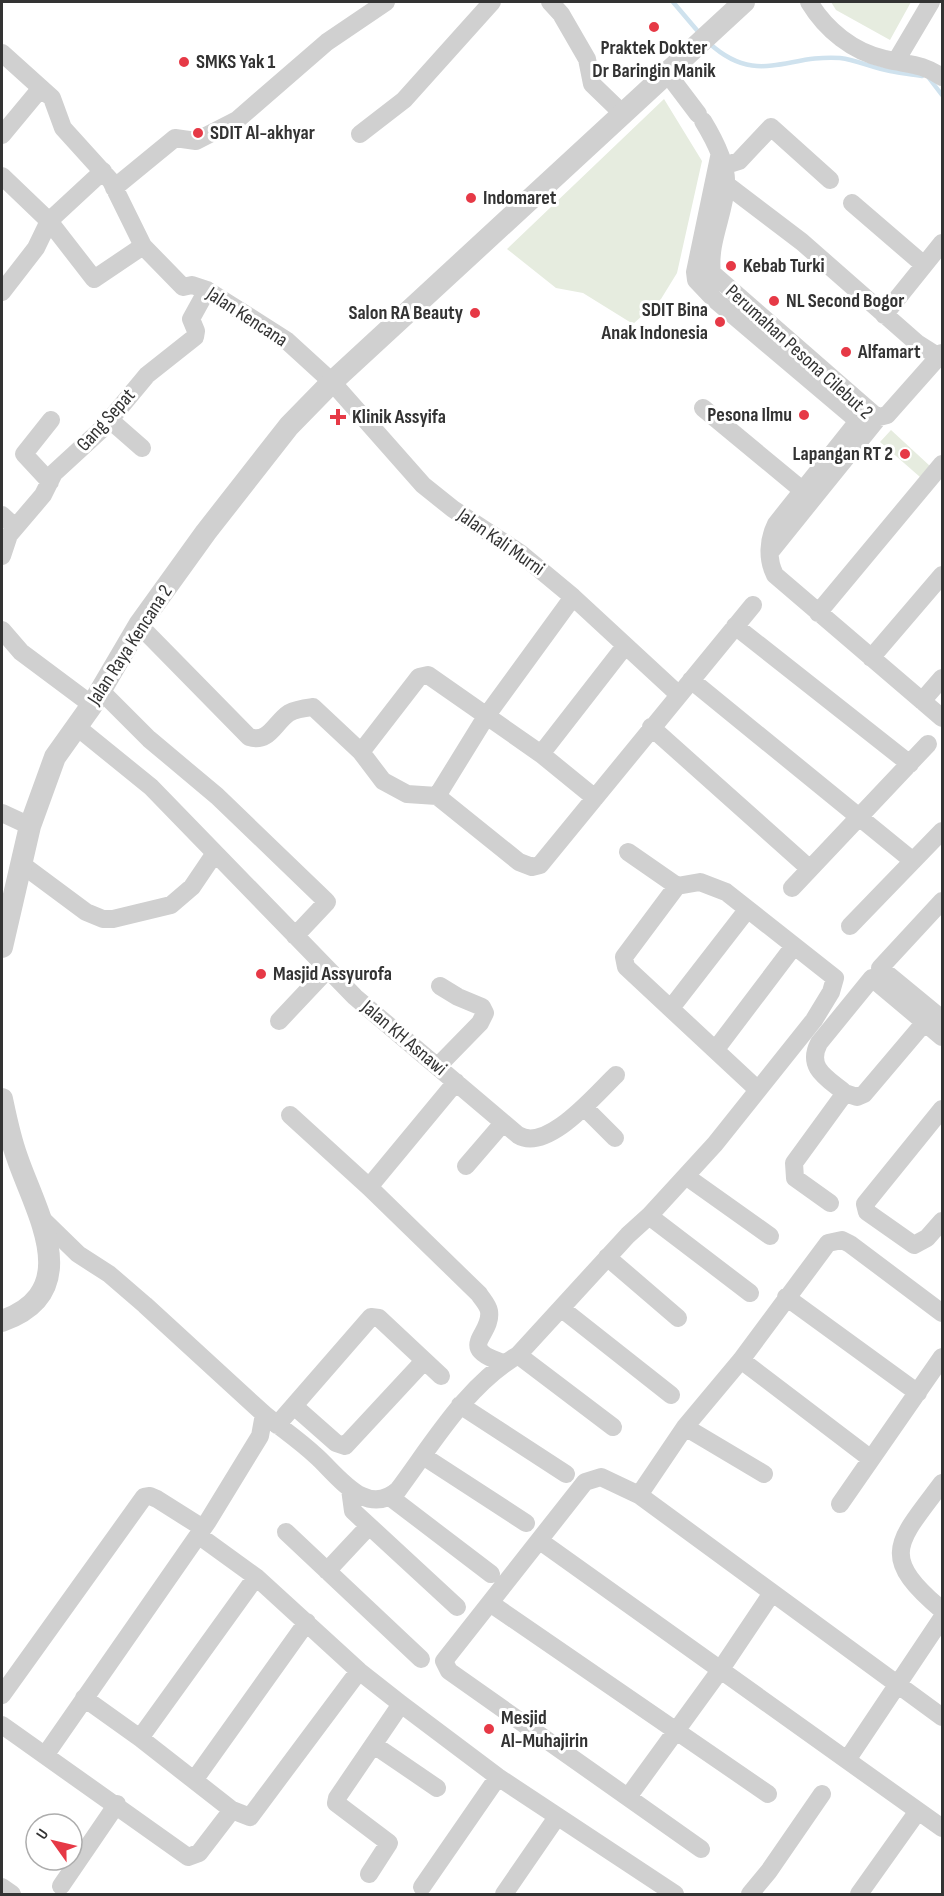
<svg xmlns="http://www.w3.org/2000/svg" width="944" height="1896" viewBox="0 0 944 1896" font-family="'Sofia Sans Condensed',sans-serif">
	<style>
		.green { fill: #e6ecdf }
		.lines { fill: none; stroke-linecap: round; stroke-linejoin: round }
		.stream { stroke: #cfe2ee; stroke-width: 4.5 }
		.minor { stroke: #d0d0d0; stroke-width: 18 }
		.tertiary { stroke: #d0d0d0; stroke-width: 22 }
		.poi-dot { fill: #e63946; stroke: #fff; stroke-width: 2 }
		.labels { text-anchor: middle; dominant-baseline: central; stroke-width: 6; stroke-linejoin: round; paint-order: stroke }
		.poi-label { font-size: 20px; font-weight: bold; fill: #333; stroke: #fff; text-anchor: start }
		.street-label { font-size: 20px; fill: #333; stroke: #fff }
	</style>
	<rect width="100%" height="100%" fill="#fff"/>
	<path class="green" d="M831,2H911L890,40L836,10Z
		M664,99L702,161L677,273L661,299L633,324L583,293L556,288L507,249Z
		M891,430L930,466L920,477L880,442Z"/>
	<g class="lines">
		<path class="stream" d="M673,2L701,35
			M709,43C757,87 787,54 840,58C857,60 873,68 890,71C900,73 911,74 922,76
			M929,78L942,95"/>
		<path class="minor" d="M550,2L561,14L587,59L592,84L622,113
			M809,2C826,30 853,52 885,59C909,65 921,63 942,77
			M2,53L52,98L63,128L111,181L143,246L183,287L192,285L207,290L286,340L332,382L423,485L453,509L520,553L573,597L678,694
			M896,61L931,2
			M667,73L698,114
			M703,121C714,139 728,165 726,186C724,215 708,243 712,273L878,418L770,552
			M360,134L404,100L492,2
			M2,135L41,88
			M719,157L695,272L696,280L714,299L858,421L776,524C768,540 767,559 775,575L942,718
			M717,168L739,161L771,127L830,180
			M2,176L49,221L94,279L143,246
			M718,183L727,185L802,242L917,343L942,359
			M114,188L175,138L196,141L237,120L327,42L386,2
			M852,203L924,265
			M2,292L36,248L49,221L103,171
			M884,315L942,243
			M703,408L802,490
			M110,420L142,448
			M867,420L887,415L942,353
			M50,482L24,454L51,420
			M2,515L15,527
			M2,556L9,535L43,495L54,473L103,428L147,375L195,337L196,331L191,319L207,290
			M818,613L942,464
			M139,625L249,737C269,744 275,722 289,713C296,709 305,708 313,707L361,752L383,781L407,794L437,796L519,862L532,867L540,865L753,605
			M735,626L910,764
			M2,630L21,652L92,705
			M871,658L942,575
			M691,680L913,861
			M100,690L149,739L217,796L325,900L327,902L295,936
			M922,701L942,678
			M77,727L151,787L355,997L518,1135C547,1153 595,1095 616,1075
			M651,727L810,869
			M361,752L419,677L428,675L541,754L595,798
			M541,754L625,646
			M437,796L487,715L573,597
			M2,813L30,826
			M628,852L677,886L700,882L726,892L835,978L831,992L814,1020L715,1144L649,1216
			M20,863L86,912L103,919H113L171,905L192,887L215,853
			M677,886L624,957L626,967L758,1090
			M792,888L928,744
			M942,901L880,968L942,1019
			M850,926L942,831
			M671,1008L747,910
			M279,1021L327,970
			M716,1049L794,946
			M438,1066L480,1023L485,1013L482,1007L458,997L440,986
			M456,1082L369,1187L479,1294C482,1299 488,1305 489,1311C493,1336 454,1347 504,1363
			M845,1093C827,1078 806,1068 819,1043L872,978L942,1037
			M584,1107L615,1138
			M942,1109L865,1204L867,1212L914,1245L927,1238L942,1221
			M290,1115L369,1187
			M466,1166L503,1123
			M687,1177L770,1236
			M830,1203L795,1178L794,1163L845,1093L857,1097L864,1094L925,1022
			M40,1217L78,1254L109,1274L145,1305L264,1414L260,1436L208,1521L46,1754
			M607,1257L678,1318
			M786,1297L918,1393
			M562,1309L671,1395
			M518,1355L613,1427
			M741,1360L871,1459
			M460,1405L566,1474
			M294,1406L336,1443L345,1446L424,1361
			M264,1414C281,1428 299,1440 315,1455C337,1474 366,1519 398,1490C433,1443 466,1386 518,1355L628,1235L649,1216L750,1293
			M277,1425L371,1317L379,1318L441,1376
			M685,1427L764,1474
			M423,1456L526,1523
			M942,1483C897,1543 878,1556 942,1610
			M350,1489L353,1511L457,1607
			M639,1495L942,1717
			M390,1497L491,1574
			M840,1504L942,1357
			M286,1532L421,1659
			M198,1535L256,1577L359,1671L401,1704L498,1777L675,1894
			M540,1541L942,1828
			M327,1571L369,1526
			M490,1603L768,1794
			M2,1695L144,1497L150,1496L157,1499L203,1528
			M84,1698L140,1738L232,1810L250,1817L359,1671
			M2,1725L188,1857L199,1853L232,1810
			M140,1738L256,1577
			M374,1745L437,1788
			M847,1760L942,1618
			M195,1779L307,1622
			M628,1797L721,1669L772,1593
			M701,1849L449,1671L444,1661L585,1482L601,1477L639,1495L685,1427L741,1360L828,1243L842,1240L850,1244L942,1313
			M369,1874L389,1843L336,1803L337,1798L401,1704
			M61,1886L117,1804
			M2,1887L12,1894
			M422,1887L498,1777
			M504,1894L557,1817
			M750,1894L769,1871L822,1794
			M859,1894L918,1811"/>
		<path class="tertiary" d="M2,947L30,826L55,757L92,705L139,625L206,532L289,426L332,382L744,2
			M2,1099C6,1118 10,1138 17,1157C36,1213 86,1291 2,1321"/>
	</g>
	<g class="poi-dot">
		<circle cx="654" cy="27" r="6"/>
		<circle cx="184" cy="62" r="6"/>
		<circle cx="198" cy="133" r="6"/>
		<circle cx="471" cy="198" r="6"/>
		<circle cx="731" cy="266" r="6"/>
		<circle cx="774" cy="301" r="6"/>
		<circle cx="475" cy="313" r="6"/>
		<circle cx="720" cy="322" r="6"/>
		<circle cx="846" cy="352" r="6"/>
		<circle cx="804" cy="415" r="6"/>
		<path d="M335 408h6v6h6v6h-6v6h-6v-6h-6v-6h6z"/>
		<circle cx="905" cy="454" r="6"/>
		<circle cx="261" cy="974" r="6"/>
		<circle cx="489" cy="1729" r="6"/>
	</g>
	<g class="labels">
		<g class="poi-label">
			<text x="654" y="48" text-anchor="middle">Praktek Dokter<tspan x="654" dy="23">Dr Baringin Manik</tspan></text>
			<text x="196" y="62">SMKS Yak 1</text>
			<text x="210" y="133">SDIT Al-akhyar</text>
			<text x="483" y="198">Indomaret</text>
			<text x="743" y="266">Kebab Turki</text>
			<text x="786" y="301">NL Second Bogor</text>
			<text x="708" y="310" text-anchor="end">SDIT Bina<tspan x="708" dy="23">Anak Indonesia</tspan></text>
			<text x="463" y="313" text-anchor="end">Salon RA Beauty</text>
			<text x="858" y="352">Alfamart</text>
			<text x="792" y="415" text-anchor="end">Pesona Ilmu</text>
			<text x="352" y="417">Klinik Assyifa</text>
			<text x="893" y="454" text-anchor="end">Lapangan RT 2</text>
			<text x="273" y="974">Masjid Assyurofa</text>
			<text x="501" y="1718">Mesjid<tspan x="501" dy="23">Al-Muhajirin</tspan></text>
		</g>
		<g class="street-label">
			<text transform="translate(247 317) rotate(33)">Jalan Kencana</text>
			<text transform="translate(799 352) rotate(42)">Perumahan Pesona Cilebut 2</text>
			<text transform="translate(106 420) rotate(-48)">Gang Sepat</text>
			<text transform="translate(501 542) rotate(35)">Jalan Kali Murni</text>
			<text transform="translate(130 645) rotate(-57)">Jalan Raya Kencana 2</text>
			<text transform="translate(404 1038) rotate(40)">Jalan KH Asnawi</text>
		</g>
	</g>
	<rect width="944" height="1896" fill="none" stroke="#333333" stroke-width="6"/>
	<g transform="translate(54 1842) rotate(304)"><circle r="28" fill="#ffffff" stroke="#adadad" stroke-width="1.5"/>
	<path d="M0-4.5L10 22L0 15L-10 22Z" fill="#e63946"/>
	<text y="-9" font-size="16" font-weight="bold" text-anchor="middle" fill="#333333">U</text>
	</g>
</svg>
